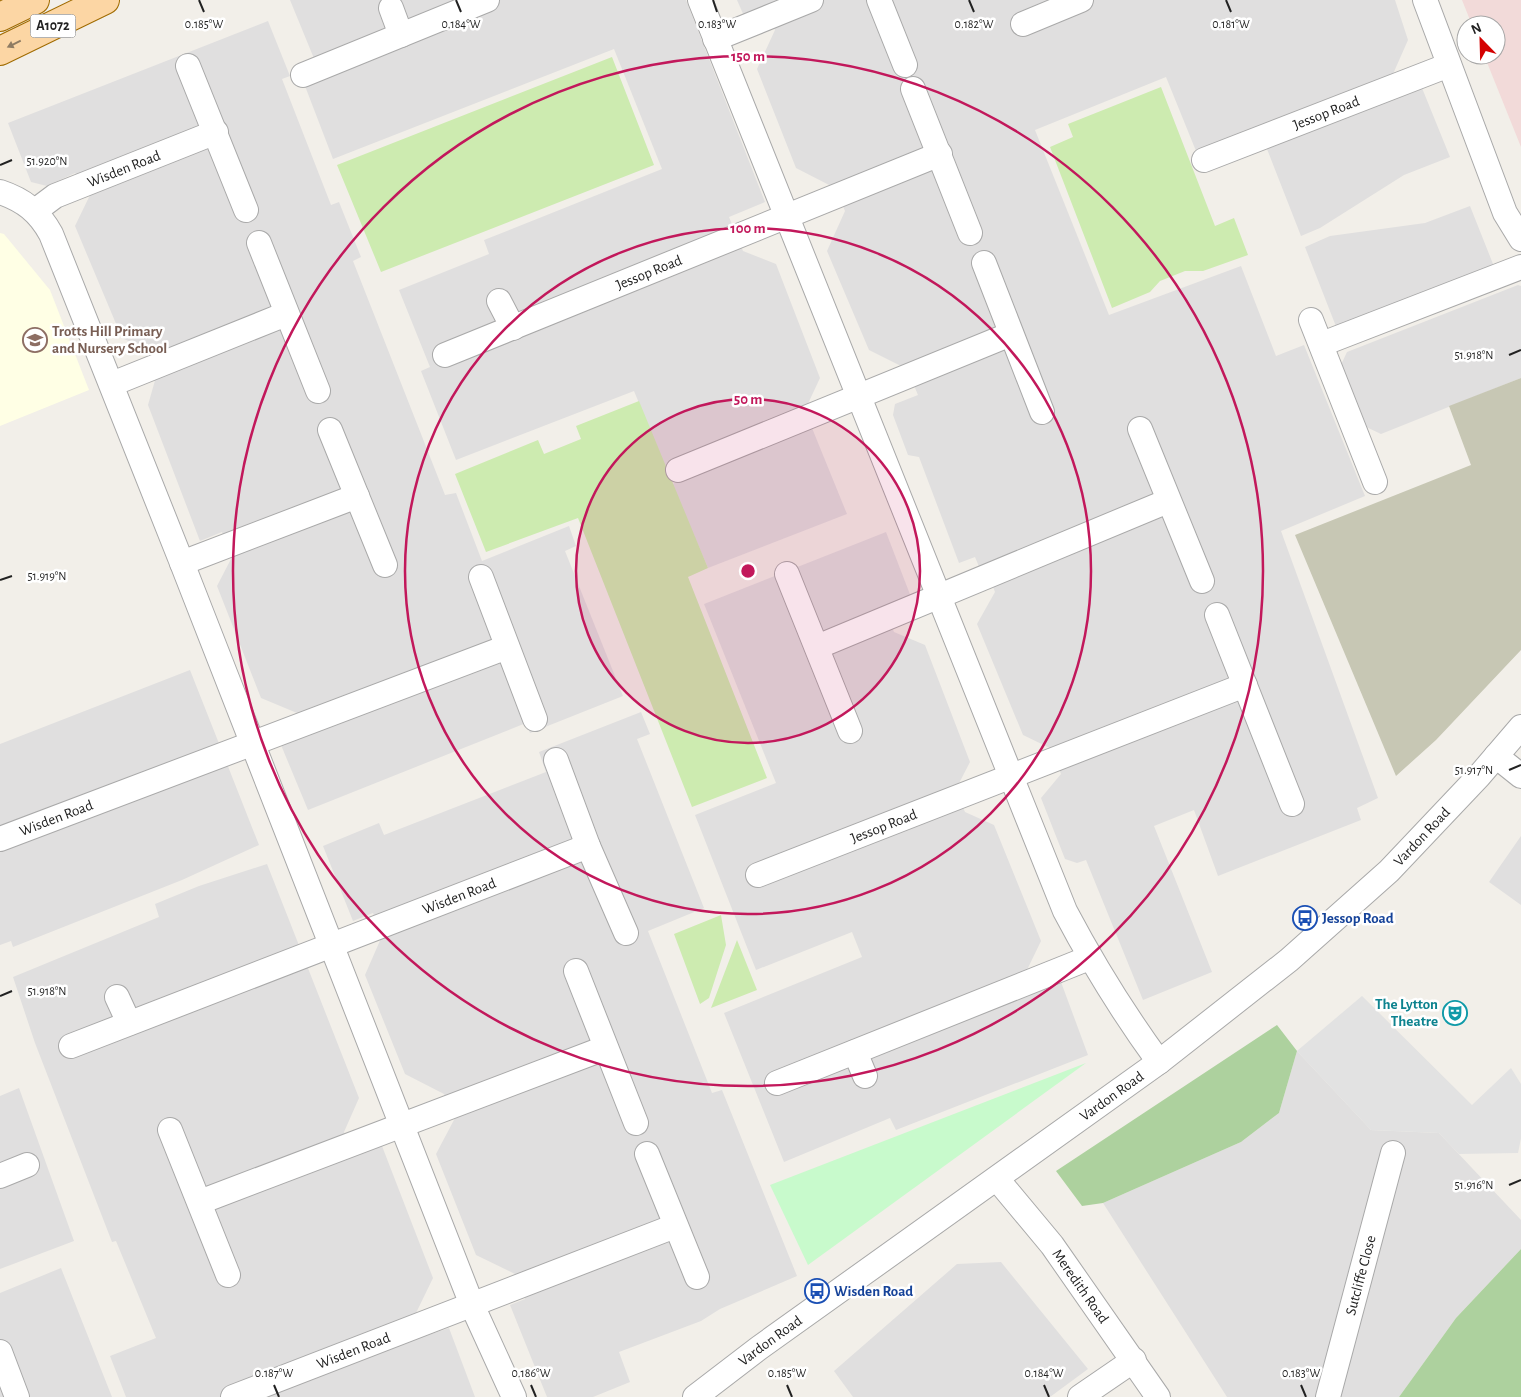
<svg xmlns="http://www.w3.org/2000/svg" width="1521" height="1397" viewBox="0 0 1521 1397" font-family="'Alegreya Sans',sans-serif">
	<style>
		.residential { fill: #e0dfdf }
		.commercial { fill: #f2dad9 }
		.education { fill: #ffffe5 }
		.construction { fill: #c7c7b4 }
		.grass { fill: #cdebb0 }
		.forest { fill: #add19e }
		.park { fill: #c8facc }
		.parking { fill: #e2e2e2 }
		.lines { fill: none; stroke-linecap: round; stroke-linejoin: round }
		.minor-casing { stroke: #a9a9a9; stroke-width: 26 }
		.major-casing { stroke: #a06b00; stroke-width: 30 }
		.minor { stroke: #fff; stroke-width: 24 }
		.major { stroke: #fcd6a4; stroke-width: 28 }
		.oneway { fill: #8f7c63 }
		.ticks { fill: none; stroke: #222; stroke-width: 2 }
		.ring { fill: none; stroke: #c2185b; stroke-width: 2.5 }
		.labels { text-anchor: middle; dominant-baseline: central; stroke-width: 5; stroke-linejoin: round; paint-order: stroke }
		.shield { fill: #fff; stroke: #646464; stroke-width: 1 }
		.shield-label { font-size: 14px; font-weight: bold; fill: #222 }
		.street-label { font-size: 15px; fill: #222; stroke: #fff }
		.education-label { font-size: 15px; font-weight: bold; fill: #785e54; stroke: #fff; text-anchor: start }
		.transit-label { font-size: 15px; font-weight: bold; fill: #164399; stroke: #fff; text-anchor: start }
		.culture-label { font-size: 15px; font-weight: bold; fill: #0d838f; stroke: #fff; text-anchor: end }
		.ticks-label { font-size: 12px; text-anchor: middle; fill: #222; stroke: #fff; stroke-width: 5; stroke-linejoin: round; paint-order: stroke }
		.centre { fill: #c2185b; stroke: #fff; stroke-width: 2.5 }
		.ring-label { font-size: 15px; text-anchor: middle; font-weight: bold; fill: #c2185b; stroke: #fff; stroke-width: 5; stroke-linejoin: round; paint-order: stroke }
	</style>
	<rect width="100%" height="100%" fill="#f2efe9"/>
	<path class="residential" d="M290,0H686L765,202L729,217L743,251L776,264L820,378L805,410L665,466L634,391L456,460L421,371L430,367L399,290L489,254L484,240L662,169L614,49L333,159L305,86L322,78Z
		M737,0H1395L1408,40L1393,74L1196,151L1166,77L1035,130L1109,315L1241,266L1276,356L1304,345L1365,496L1281,531L1378,798L1357,808L1361,820L1218,876L1194,810L1154,826L1212,972L1143,1000L1086,860L1077,863L1065,859L1041,798L1061,774L1052,749L1023,735L977,624L995,592L986,568L980,569L975,557L959,563L919,457L908,455L893,415L895,404L918,395L907,369L869,350L827,251L845,211L835,188L796,168L757,69L775,30L766,7L744,16Z
		M268,21L290,76L282,79L331,205L339,202L361,257L353,261L445,495L456,493L482,561L569,526L576,546L565,551L623,696L530,733L526,723L308,810L281,745L306,735L297,713L261,698L217,586L232,557L222,532L200,541L148,405L156,377L145,349L122,338L75,226L91,193L75,173L47,186L31,182L8,123Z
		M1422,88L1450,157L1404,175L1320,228L1301,236L1267,149Z
		M1470,206L1495,269L1337,329L1305,247L1330,236L1425,223Z
		M1518,285L1521,286V378L1381,434L1360,424L1339,369L1347,352Z
		M812,428L847,514L708,568L672,484Z
		M886,532L911,597L884,608L894,632L925,645L970,762L955,791L965,812L994,825L1041,941L1026,972L1061,982L1088,1055L896,1130L890,1118L784,1162L724,1013L862,957L852,932L756,970L695,815L776,783L704,604Z
		M190,670L259,845L182,880L13,947L11,941L0,945V744Z
		M641,712L650,734L637,739L704,908L648,931L712,1093L722,1090L797,1276L720,1309L701,1321L619,1352L630,1382L593,1397H547L510,1305L525,1299L515,1274L476,1255L436,1154L455,1118L444,1094L405,1074L365,975L382,936L373,913L353,921L323,846L379,823L384,835L546,772L539,752Z
		M1521,836V905L1489,882Z
		M267,864L359,1098L344,1132L353,1156L382,1146L433,1278L416,1313L425,1336L449,1328L475,1397H126L110,1356L156,1338L116,1241L112,1242L35,1043L13,977L159,917L155,904L199,886Z
		M1297,1051L1371,1130L1439,1133L1521,1220V1249L1456,1318L1399,1397H1227L1103,1203L1241,1142L1279,1113Z
		M19,1088L74,1241L0,1269V1096Z
		M1001,1262L1088,1369L1050,1397H853L834,1371L957,1264Z
		M61,1268L112,1397H0V1293Z"/>
	<path class="commercial" d="M1462,0H1521V147L1484,55H1496V25H1472Z"/>
	<path class="education" d="M0,233L4,234L50,290L89,390L0,426Z"/>
	<path class="construction" d="M1521,378V650L1436,740L1396,776L1295,535L1471,465L1449,406Z"/>
	<path class="grass" d="M612,57L654,165L381,272L337,165Z
		M1161,87L1215,226L1234,218L1248,255L1203,271H1185L1160,281L1150,292L1112,308L1050,147L1073,137L1068,124Z
		M639,401L708,568L688,577L767,778L692,807L578,518L486,552L455,474L538,440L544,454L581,439L576,426Z
		M721,915L726,945L709,998L700,1004L674,934Z
		M737,940L757,990L711,1008Z"/>
	<path class="forest" d="M1277,1025L1297,1051L1279,1113L1241,1142L1103,1203L1082,1206L1056,1171Z
		M1521,1249V1397H1399L1456,1318Z"/>
	<path class="park" d="M1086,1063L808,1265L770,1185Z"/>
	<path class="parking" d="M1362,996L1472,1105L1511,1068L1521,1084V1138L1518,1153L1459,1154L1439,1133L1371,1130L1297,1051Z"/>
	<g class="lines">
		<defs>
			<g id="minor">
				<path d="M700,0L1065,911C1093,964 1124,1014 1159,1062"/>
				<path d="M879,0L905,65"/>
				<path d="M1425,0L1505,213L1521,239"/>
				<path d="M391,8L401,35"/>
				<path d="M1023,24L1081,0"/>
				<path d="M715,39L811,0"/>
				<path d="M188,66L246,210"/>
				<path d="M303,75L487,0"/>
				<path d="M913,89L970,233"/>
				<path id="s1" d="M1204,160L1449,65"/>
				<path d="M0,192C24,200 39,212 51,234L182,563L472,1305L514,1397"/>
				<path id="s2" d="M35,211L55,196L216,132"/>
				<path d="M259,243L318,391"/>
				<path d="M984,263L1042,412"/>
				<path d="M499,301L513,328"/>
				<path d="M1311,320L1375,482"/>
				<path d="M1322,344L1521,267"/>
				<path id="s3" d="M445,355L940,154"/>
				<path d="M112,384L286,314"/>
				<path d="M1140,429L1202,581"/>
				<path d="M330,430L385,565"/>
				<path d="M678,470L1011,334"/>
				<path d="M182,563L357,496"/>
				<path d="M787,574L850,731"/>
				<path d="M481,577L535,719"/>
				<path d="M1217,615L1292,804"/>
				<path d="M817,647L1168,501"/>
				<path d="M1496,756L1521,776"/>
				<path d="M556,760L588,846L626,933"/>
				<path id="s4" d="M0,839L507,647"/>
				<path id="s5" d="M758,875L1245,685"/>
				<path d="M576,971L636,1123"/>
				<path d="M117,997L129,1023"/>
				<path id="s6" d="M71,1046L588,846"/>
				<path d="M855,1052L865,1076"/>
				<path d="M777,1083L1089,958"/>
				<path d="M170,1130L228,1275"/>
				<path d="M647,1154L697,1277"/>
				<path d="M0,1176L27,1165"/>
				<path id="s7" d="M997,1179L1052,1245L1158,1397"/>
				<path d="M200,1202L605,1048"/>
				<path d="M0,1352L17,1397"/>
				<path id="s8" d="M233,1397L675,1226"/>
				<path id="s9" d="M695,1397L759,1348L1159,1062L1289,960L1389,871L1479,776L1521,727"/>
				<path d="M1080,1397L1134,1360"/>
				<path id="s10" d="M1328,1397L1393,1153"/>
			</g>
			<path id="major" d="M0,17L35,0
				M0,51L105,0"/>
		</defs>
		<use href="#minor" class="minor-casing"/>
		<use href="#major" class="major-casing"/>
		<use href="#minor" class="minor"/>
		<use href="#major" class="major"/>
	</g>
	<defs><path id="oneway-solid" d="M-6-.8H1V-3.2L6.5 0L1 3.2V.8H-6Z" transform="scale(1.25)"/></defs>
	<use class="oneway" href="#oneway-solid" transform="translate(14 44) rotate(154)"/>
	<path class="ticks" d="M199,0L204,12M456,0L461,12M713,0L717,12M969,0L974,12M1226,0L1231,12M0,165L12,160M1509,355L1521,350M0,580L12,576M1509,770L1521,765M0,996L12,991M1509,1185L1521,1180M274,1385L279,1397M531,1385L536,1397M787,1385L792,1397M1044,1385L1049,1397M1301,1385L1306,1397"/>
	<circle cx="748" cy="571" r="172" fill="#c2185b" fill-opacity=".12"/>
	<g class="ring">
		<circle cx="748" cy="571" r="172"/>
		<circle cx="748" cy="571" r="343"/>
		<circle cx="748" cy="571" r="515"/>
	</g>
	<defs>
		<symbol id="school-ring" viewBox="-11 -11 22 22"><circle r="9.5" fill="#fff" stroke="#8d6e63" stroke-width="1.5"/><path d="M0-5L7-2L0 1L-7-2ZM-4 1L0 2.5L4 1V4Q0 6-4 4Z" fill="#8d6e63"/></symbol>
		<symbol id="bus-ring" viewBox="-11 -11 22 22"><circle r="9.5" fill="#fff" stroke="#1a4fb4" stroke-width="1.5"/><path d="M-5-6H5V4H4V6H2V4H-2V6H-4V4H-5ZM-3.5-4V0h7V-4ZM-3.5 1.2v1.5H-2V1.2ZM2 1.2v1.5H3.5V1.2Z" fill="#1a4fb4"/></symbol>
		<symbol id="theatre-ring" viewBox="-11 -11 22 22"><circle r="9.5" fill="#fff" stroke="#0f9aa8" stroke-width="1.5"/><path d="M-5-5.5Q0-4 5-5.5V0Q5 5 0 6Q-5 5-5 0ZM-3.3-2.5H-1v1.5H-3.3ZM1-2.5H3.3v1.5H1ZM-2.8 1Q0 5.5 2.8 1Z" fill="#0f9aa8"/></symbol>
	</defs>
	<g fill-rule="evenodd">
		<use href="#school-ring" x="21" y="326" width="28" height="28"/>
		<use href="#bus-ring" x="1291" y="904" width="28" height="28"/>
		<use href="#theatre-ring" x="1441" y="999" width="28" height="28"/>
		<use href="#bus-ring" x="803" y="1277" width="28" height="28"/>
	</g>
	<g class="labels">
		<rect class="shield" x="30.5" y="14.5" width="45" height="23" rx="4"/>
		<g class="shield-label">
			<text x="53" y="26">A1072</text>
		</g>
		<g class="street-label">
			<text stroke="none"><textPath href="#s1" startOffset="131">Jessop Road</textPath></text>
			<text stroke="none"><textPath href="#s2" startOffset="99">Wisden Road</textPath></text>
			<text stroke="none"><textPath href="#s3" startOffset="220">Jessop Road</textPath></text>
			<text stroke="none"><textPath href="#s4" startOffset="60">Wisden Road</textPath></text>
			<text stroke="none"><textPath href="#s5" startOffset="135">Jessop Road</textPath></text>
			<text stroke="none"><textPath href="#s9" startOffset="919">Vardon Road</textPath></text>
			<text stroke="none"><textPath href="#s6" startOffset="416">Wisden Road</textPath></text>
			<text stroke="none"><textPath href="#s9" startOffset="514">Vardon Road</textPath></text>
			<text stroke="none"><textPath href="#s10" startOffset="126">Sutcliffe Close</textPath></text>
			<text stroke="none"><textPath href="#s7" startOffset="136">Meredith Road</textPath></text>
			<text stroke="none"><textPath href="#s9" startOffset="94">Vardon Road</textPath></text>
			<text stroke="none"><textPath href="#s8" startOffset="129">Wisden Road</textPath></text>
		</g>
		<g class="education-label">
			<text x="52" y="331">Trotts Hill Primary<tspan x="52" dy="17">and Nursery School</tspan></text>
		</g>
		<g class="transit-label">
			<text x="1322" y="918">Jessop Road</text>
			<text x="834" y="1291">Wisden Road</text>
		</g>
		<g class="culture-label">
			<text x="1438" y="1004">The Lytton<tspan x="1438" dy="17">Theatre</tspan></text>
		</g>
	</g>
	<g class="ticks-label">
		<text x="204" y="28">0.185°W</text>
		<text x="461" y="28">0.184°W</text>
		<text x="717" y="28">0.183°W</text>
		<text x="974" y="28">0.182°W</text>
		<text x="1231" y="28">0.181°W</text>
		<text x="47" y="165">51.920°N</text>
		<text x="1474" y="359">51.918°N</text>
		<text x="47" y="580">51.919°N</text>
		<text x="1474" y="774">51.917°N</text>
		<text x="47" y="995">51.918°N</text>
		<text x="1474" y="1189">51.916°N</text>
		<text x="274" y="1377">0.187°W</text>
		<text x="531" y="1377">0.186°W</text>
		<text x="787" y="1377">0.185°W</text>
		<text x="1044" y="1377">0.184°W</text>
		<text x="1301" y="1377">0.183°W</text>
	</g>
	<circle cx="748" cy="571" r="8" class="centre"/>
	<g class="ring-label">
		<text x="748" y="61">150 m</text>
		<text x="748" y="233">100 m</text>
		<text x="748" y="404">50 m</text>
	</g>
	<g transform="translate(1481 40) rotate(337)"><circle r="24" fill="#ffffff" stroke="#a7a7a7"/>
	<path d="M0-4L9 19L0 12L-9 19Z" fill="#d40000"/>
	<text y="-8" font-size="14" font-weight="bold" text-anchor="middle" fill="#222222">N</text>
	</g>
</svg>
